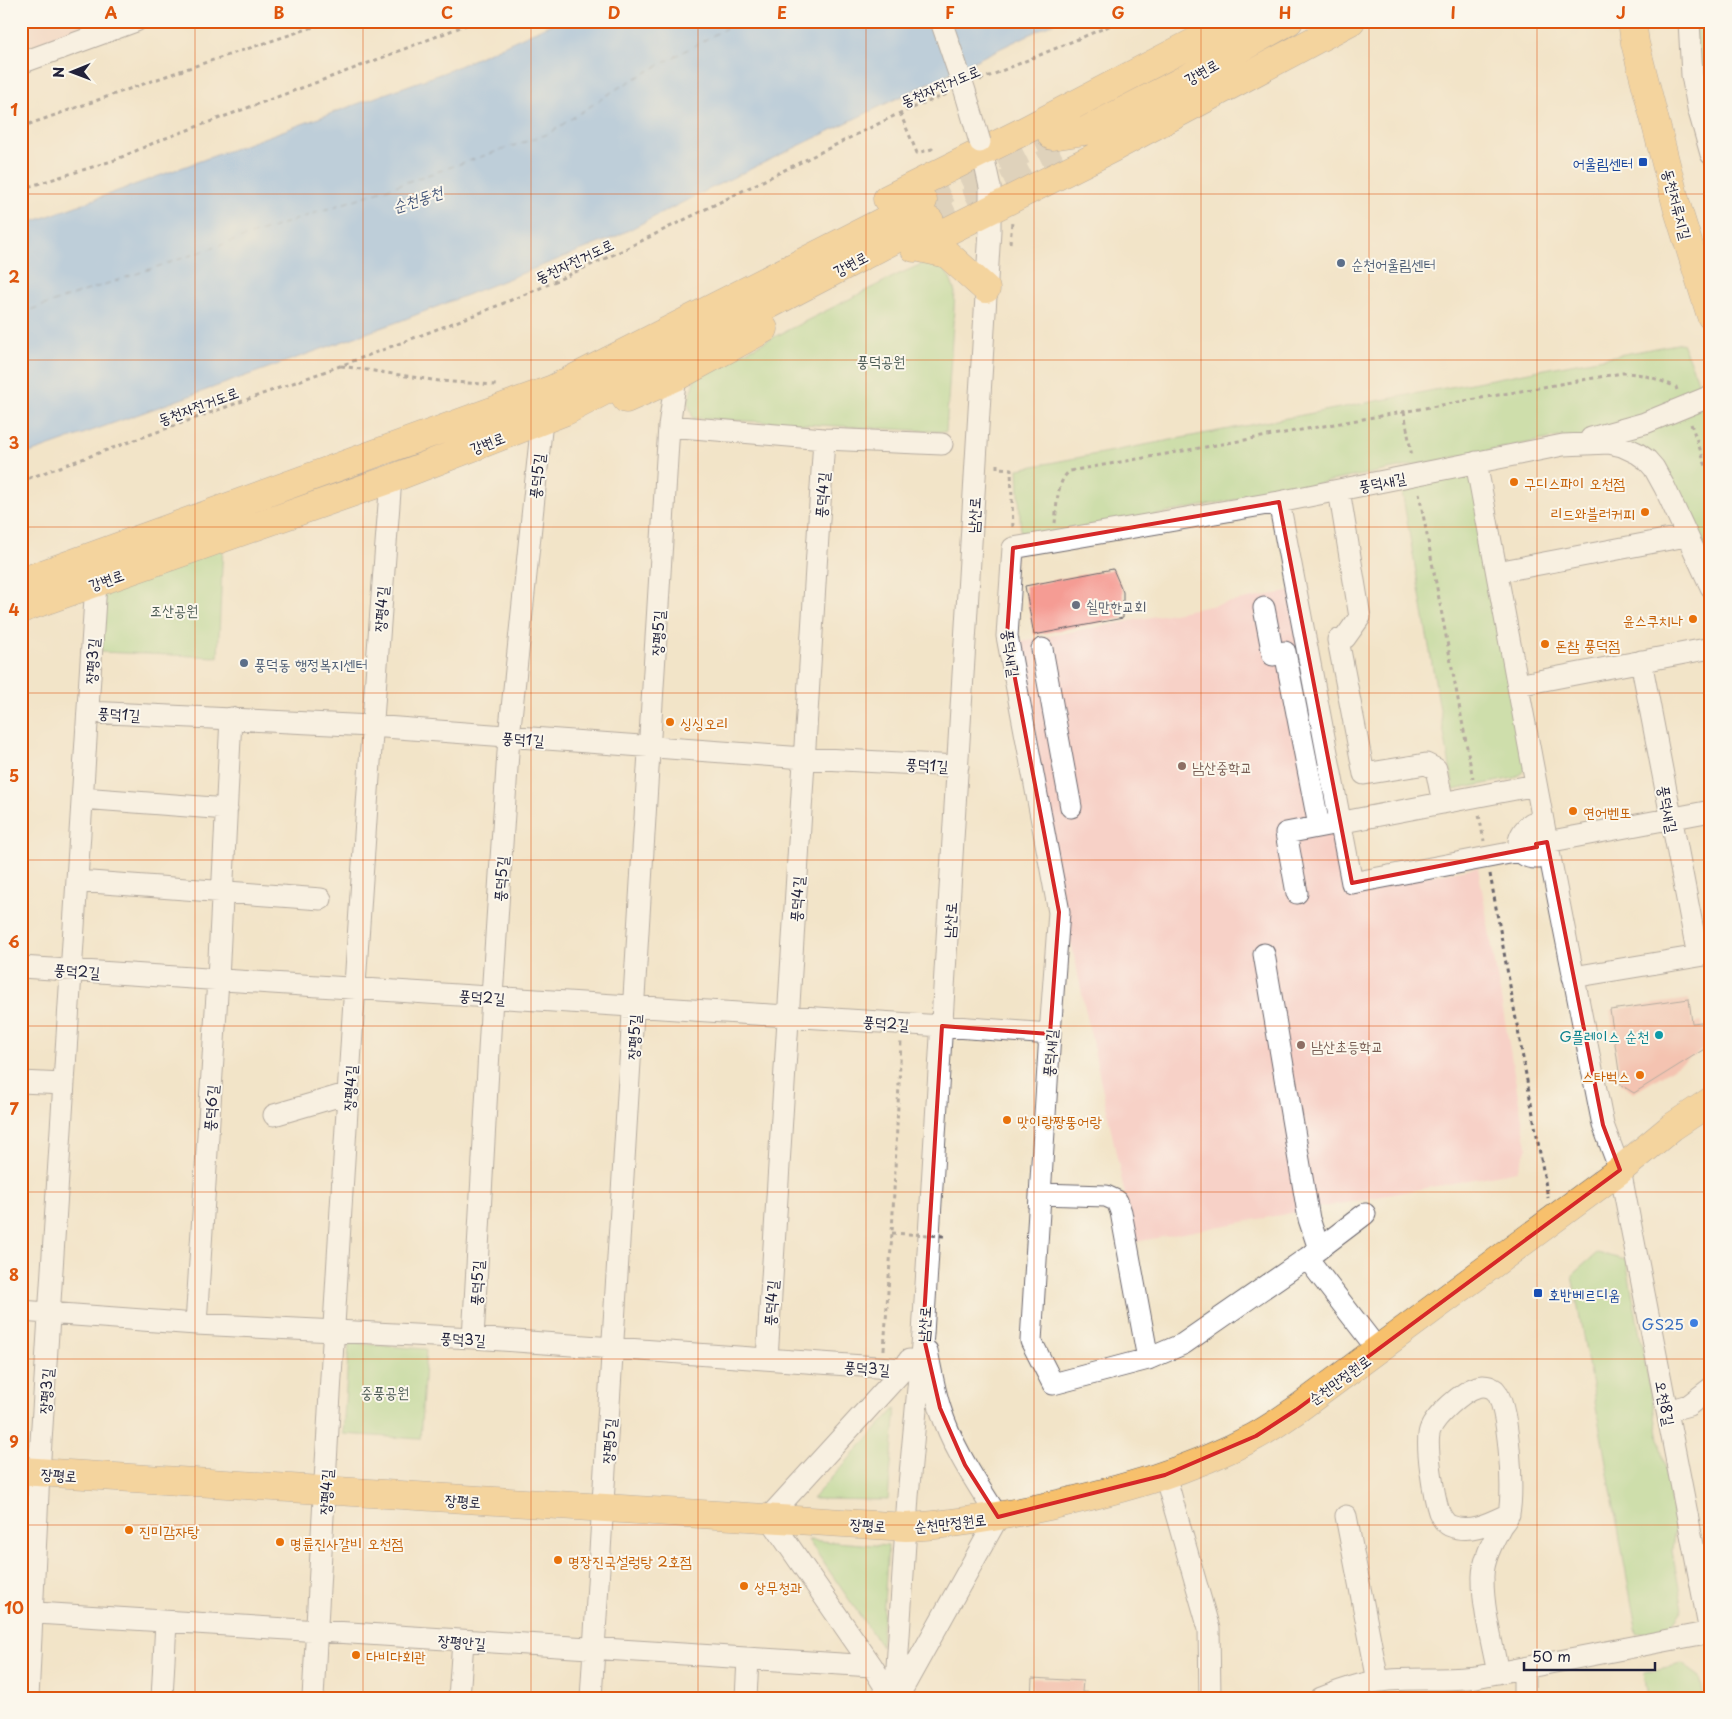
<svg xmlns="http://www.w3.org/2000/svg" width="1732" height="1719" viewBox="0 0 1732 1719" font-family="'Playpen Sans','Poor Story',sans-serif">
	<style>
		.built { fill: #f7d1c7 }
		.green { fill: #a2d788; stroke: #627c62 }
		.water { fill: #7fb4ed; stroke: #506b94 }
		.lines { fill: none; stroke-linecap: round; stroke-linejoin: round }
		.ferry { stroke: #435579; stroke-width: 1; stroke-dasharray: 6 5; stroke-linecap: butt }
		.building { fill: #f59c94 }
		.major-tunnel { stroke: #c8bdac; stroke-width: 28; stroke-dasharray: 28 14; stroke-linecap: butt }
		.minor-casing { stroke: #6b666c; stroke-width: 23 }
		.major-casing { stroke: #6b666c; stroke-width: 29 }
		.path { stroke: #6b666c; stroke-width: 3; stroke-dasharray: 4 4; stroke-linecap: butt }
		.minor { stroke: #fff; stroke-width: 21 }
		.major { stroke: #f7c06c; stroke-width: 28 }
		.minor-bridge-casing { stroke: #6b666c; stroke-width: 23; stroke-linecap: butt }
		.path-bridge { stroke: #6b666c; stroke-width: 3; stroke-dasharray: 4 4; stroke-linecap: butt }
		.minor-bridge { stroke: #fff; stroke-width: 21 }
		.marked { fill: none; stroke: #d62828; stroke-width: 4; stroke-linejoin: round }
		.grid { fill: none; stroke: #de560e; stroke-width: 1; stroke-opacity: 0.55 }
		.transit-dot { fill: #1a4fb4; stroke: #fbf7ec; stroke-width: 2 }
		.service-dot { fill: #5c6f8a; stroke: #fbf7ec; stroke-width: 2 }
		.food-dot { fill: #e8710a; stroke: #fbf7ec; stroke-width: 2 }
		.worship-dot { fill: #6b7280; stroke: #fbf7ec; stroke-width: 2 }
		.education-dot { fill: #8d6e63; stroke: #fbf7ec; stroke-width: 2 }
		.culture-dot { fill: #0f9aa8; stroke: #fbf7ec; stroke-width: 2 }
		.shop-dot { fill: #3f7fe0; stroke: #fbf7ec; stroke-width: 2 }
		.labels { text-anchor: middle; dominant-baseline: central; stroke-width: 4; stroke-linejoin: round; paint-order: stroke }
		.street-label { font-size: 15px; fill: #22223b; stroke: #fbf7ec }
		.transit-label { font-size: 15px; fill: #164399; stroke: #fbf7ec; text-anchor: end }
		.service-label { font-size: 15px; fill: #4e5e75; stroke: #fbf7ec; text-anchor: start }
		.park-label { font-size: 15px; fill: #485852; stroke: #fbf7ec }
		.food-label { font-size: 15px; fill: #c56008; stroke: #fbf7ec; text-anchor: start }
		.worship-label { font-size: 15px; fill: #5b616d; stroke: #fbf7ec; text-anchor: start }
		.education-label { font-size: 15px; fill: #785e54; stroke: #fbf7ec; text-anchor: start }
		.culture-label { font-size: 15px; fill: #0d838f; stroke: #fbf7ec; text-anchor: end }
		.shop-label { font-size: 15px; fill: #366cbe; stroke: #fbf7ec; text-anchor: end }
		.water-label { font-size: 16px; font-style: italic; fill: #435579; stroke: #fbf7ec }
		.neatline { fill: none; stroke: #de560e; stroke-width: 2 }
		.grid-label { font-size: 16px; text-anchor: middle; font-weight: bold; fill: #de560e }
	</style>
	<rect width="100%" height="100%" fill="#fbf7ec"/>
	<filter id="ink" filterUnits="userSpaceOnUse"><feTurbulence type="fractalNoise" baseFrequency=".02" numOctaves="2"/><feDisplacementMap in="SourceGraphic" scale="10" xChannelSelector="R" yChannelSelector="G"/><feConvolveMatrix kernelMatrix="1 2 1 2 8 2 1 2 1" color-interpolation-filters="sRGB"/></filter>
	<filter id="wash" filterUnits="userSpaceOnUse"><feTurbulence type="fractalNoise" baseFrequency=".0096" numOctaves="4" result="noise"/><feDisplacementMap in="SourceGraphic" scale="20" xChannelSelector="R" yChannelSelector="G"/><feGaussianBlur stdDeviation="1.12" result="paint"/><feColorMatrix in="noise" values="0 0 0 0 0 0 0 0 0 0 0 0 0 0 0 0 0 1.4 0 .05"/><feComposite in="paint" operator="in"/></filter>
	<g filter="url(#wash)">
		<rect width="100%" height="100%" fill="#f2e4c8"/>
		<path class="built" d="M21,21H100L21,50Z
			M1292,591L1348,890L1478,867L1527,1147L1517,1171L1135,1242L1071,942L1016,642Z"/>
		<path class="green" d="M1695,21H1711V131L1704,109Z
			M931,260C947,269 949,275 955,292L946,432L693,418L688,403L695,377L897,275Z
			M1682,343L1711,411V573L1651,460L1559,437L1021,541L1018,469Z
			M1452,476H1464L1474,483L1527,767L1521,774L1514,778L1454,790L1401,486Z
			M223,543L218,657L100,652L103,585Z
			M1597,1253L1626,1260L1675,1525L1672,1551L1683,1609L1670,1627L1637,1633L1572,1275Z
			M349,1343L426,1349L420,1439L343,1434Z
			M896,1408L888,1500L812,1499Z
			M808,1540L888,1546L881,1646Z
			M1682,1664L1700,1677L1704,1698H1648L1644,1672Z"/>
		<path class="water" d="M558,21H1057L703,192L615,237L400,321L21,456V226L448,71Z"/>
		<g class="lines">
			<path class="ferry" d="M21,313L548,134L618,88L739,21"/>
		</g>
		<g id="blocks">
			<path class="building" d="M1113,569L1123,592V618L1034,635L1025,586Z
				M1689,999L1692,1023L1702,1022L1706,1048L1634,1093L1621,1085L1610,1010Z
				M1032,1678L1083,1681L1082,1692L1134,1695L1133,1698H1031Z"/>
		</g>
	</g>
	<g filter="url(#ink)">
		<use href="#blocks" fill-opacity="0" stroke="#6b666c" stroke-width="1"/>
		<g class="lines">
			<path class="major-tunnel" d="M923,201L1052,136
				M930,221L1062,155"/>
			<defs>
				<path id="minor" d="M1689,21L1692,75L1698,108L1711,154
					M21,63L136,21
					M669,426L824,439L942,444
					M1591,438L1645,423L1711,396
					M1476,462L1547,842L1603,1125L1620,1170L1711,1637
					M1339,490L1360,617L1345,638L1338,640L1364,774L1426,764L1436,769L1443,803
					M1279,502L1352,883L1520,851
					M1497,572L1686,536
					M1264,608L1273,655L1285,652L1319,826
					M1042,649L1071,807
					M1641,661L1698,956
					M1518,685L1711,648
					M88,712L371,726L804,758L958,766
					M82,798L227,809
					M1536,844L1532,823C1513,836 1514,860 1539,858L1536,844L1711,811
					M77,881L321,899
					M1297,893L1286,833L1536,785
					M1264,954L1309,1219L1319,1249
					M21,967L942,1026L1050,1034
					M1573,977L1711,954
					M21,1082L64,1084
					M274,1115L349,1093
					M1040,1194L1106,1196L1117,1201L1121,1212L1148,1359
					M1365,1214L1307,1258L1183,1344L1148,1359L1053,1384L1031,1341L1050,1034L1059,912L1007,636L1013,548L1279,502L1563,445L1609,443L1622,446L1637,453L1647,460L1654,468L1665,488L1711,587
					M1307,1258L1378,1350
					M21,1311L196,1324L473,1338L904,1369
					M196,1324L218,979L231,718
					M473,1338L492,997L509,737L542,421
					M767,1359L824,439
					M1667,1411L1689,1405L1711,1388
					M1165,1475L1209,1629L1210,1698
					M1346,1516L1378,1681
					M21,1612L872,1666
					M1524,1668V1698
					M1498,1673C1492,1642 1483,1610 1483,1579C1482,1562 1493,1541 1501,1526C1504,1522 1508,1518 1509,1513C1514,1492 1509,1405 1495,1390C1490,1386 1483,1385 1477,1387C1463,1391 1435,1416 1430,1430C1425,1444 1434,1497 1439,1512C1441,1517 1446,1525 1451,1526C1470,1534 1492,1522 1509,1514
					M898,1697L998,1517C976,1482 952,1447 940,1408C934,1389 931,1370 927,1351
					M28,1698L39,1473L96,583
					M162,1698L166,1622
					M313,1698C335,1291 359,885 391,479
					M459,1698L463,1641
					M591,1698L669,426L676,377
					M746,1698L748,1659
					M892,1698L872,1666L769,1517L904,1369L909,1360
					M895,1698L908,1496L923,1334L990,230V187L980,142
					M1321,1698C1340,1691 1360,1683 1380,1681C1412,1677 1444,1681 1476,1677L1711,1632"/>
				<path id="major" d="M1632,21L1635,43L1677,207L1711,316
					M1052,136L1085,131L1178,83L1289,21
					M887,199L1022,132L1235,21
					M916,247L947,254L986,289
					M914,248L1113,148L1351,21
					M626,399L676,377L764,329
					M21,582L553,389L923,201
					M21,609L391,479L566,411L930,221
					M21,1471L906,1527C954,1525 1002,1516 1049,1506C1120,1490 1190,1471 1254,1437C1269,1429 1283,1419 1296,1410L1620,1170L1672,1127L1711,1101"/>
			</defs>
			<use href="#minor" class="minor-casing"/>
			<use href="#major" class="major-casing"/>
			<path class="path" d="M980,80L1121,21
				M900,113L917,153L932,149L934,153
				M21,127L186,69L332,21
				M21,189L115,160L158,141L358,67L476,21
				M1010,243L1012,222
				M341,366L439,381L496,385
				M1404,411L1412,457
				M1691,424L1711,480
				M997,464V468L1011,469L1013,530
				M21,481L340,366L482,312L538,289L617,253L900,113L947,94
				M1419,493L1473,779
				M1055,523C1057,507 1056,481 1070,471L1622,373C1642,373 1657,379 1676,387L1677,390
				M1479,815L1484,841
				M1490,874L1548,1198
				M884,1350L892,1233L901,1041"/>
			<use href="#minor" class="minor"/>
			<use href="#major" class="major"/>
			<defs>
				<path id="minor-bridge" d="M941,21L965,91L980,142"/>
			</defs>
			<use href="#minor-bridge" class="minor-bridge-casing"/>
			<path class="path-bridge" d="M892,1233L945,1236"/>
			<use href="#minor-bridge" class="minor-bridge"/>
		</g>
	</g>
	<path d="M0 0H1732V1719H0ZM1279,502L1352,883L1537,847L1536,844L1547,842L1603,1125L1620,1170L1296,1410L1256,1436L1165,1475L998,1517L965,1465L940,1408L923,1334L942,1026L1050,1034L1059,912L1007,636L1013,548Z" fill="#f2e4c8" fill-opacity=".55" fill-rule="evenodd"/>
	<path class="marked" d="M1279,502L1352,883L1537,847L1536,844L1547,842L1603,1125L1620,1170L1296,1410L1256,1436L1165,1475L998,1517L965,1465L940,1408L923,1334L942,1026L1050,1034L1059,912L1007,636L1013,548Z"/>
	<path class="grid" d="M195,21V1698M363,21V1698M531,21V1698M698,21V1698M866,21V1698M1034,21V1698M1201,21V1698M1369,21V1698M1537,21V1698M21,194H1711M21,360H1711M21,527H1711M21,693H1711M21,860H1711M21,1026H1711M21,1192H1711M21,1359H1711M21,1525H1711"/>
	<g class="transit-dot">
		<rect x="1638" y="157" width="10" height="10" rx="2.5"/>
		<rect x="1533" y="1288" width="10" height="10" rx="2.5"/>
	</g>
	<g class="service-dot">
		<circle cx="1341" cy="263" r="5"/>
		<circle cx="244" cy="663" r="5"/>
	</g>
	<g class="food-dot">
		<circle cx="1514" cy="482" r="5"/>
		<circle cx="1645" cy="512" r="5"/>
		<circle cx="1693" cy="619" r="5"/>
		<circle cx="1545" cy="644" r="5"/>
		<circle cx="670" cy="722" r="5"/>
		<circle cx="1573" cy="811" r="5"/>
		<circle cx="1640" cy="1075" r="5"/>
		<circle cx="1007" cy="1120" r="5"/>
		<circle cx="129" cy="1530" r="5"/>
		<circle cx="280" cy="1542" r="5"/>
		<circle cx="558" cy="1560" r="5"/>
		<circle cx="744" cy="1586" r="5"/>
		<circle cx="356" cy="1655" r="5"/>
	</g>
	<circle class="worship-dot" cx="1076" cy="605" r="5"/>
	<g class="education-dot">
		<circle cx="1182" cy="766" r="5"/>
		<circle cx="1301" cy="1045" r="5"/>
	</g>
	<circle class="culture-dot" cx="1659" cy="1035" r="5"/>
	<circle class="shop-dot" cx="1694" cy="1323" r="5"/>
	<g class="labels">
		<g class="street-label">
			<text transform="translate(1201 71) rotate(-29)">강변로</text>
			<text transform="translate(940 85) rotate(-23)">동천자전거도로</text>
			<text transform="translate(1678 204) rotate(75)">동천저류지길</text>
			<text transform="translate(574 260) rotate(-25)">동천자전거도로</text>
			<text transform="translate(850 263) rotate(-28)">강변로</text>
			<text transform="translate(198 405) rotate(-20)">동천자전거도로</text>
			<text transform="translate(487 442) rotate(-21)">강변로</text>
			<text transform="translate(536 476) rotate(-84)">풍덕5길</text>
			<text transform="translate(1382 481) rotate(-11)">풍덕새길</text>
			<text transform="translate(821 495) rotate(-86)">풍덕4길</text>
			<text transform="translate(973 515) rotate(-87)">남산로</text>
			<text transform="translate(106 579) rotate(-19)">강변로</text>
			<text transform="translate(380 609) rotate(-86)">장평4길</text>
			<text transform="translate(657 633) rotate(-87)">장평5길</text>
			<text transform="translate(1012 653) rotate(82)">풍덕새길</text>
			<text transform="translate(91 661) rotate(-86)">장평3길</text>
			<text transform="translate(119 713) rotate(3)">풍덕1길</text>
			<text transform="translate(523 738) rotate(4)">풍덕1길</text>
			<text transform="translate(927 764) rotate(3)">풍덕1길</text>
			<text transform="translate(1669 809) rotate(79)">풍덕새길</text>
			<text transform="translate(500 879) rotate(-86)">풍덕5길</text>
			<text transform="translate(796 899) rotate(-86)">풍덕4길</text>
			<text transform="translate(949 920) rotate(-86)">남산로</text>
			<text transform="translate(77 970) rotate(4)">풍덕2길</text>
			<text transform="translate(482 996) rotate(4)">풍덕2길</text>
			<text transform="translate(886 1022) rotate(4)">풍덕2길</text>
			<text transform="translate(633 1037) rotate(-87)">장평5길</text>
			<text transform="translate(1049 1053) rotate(-86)">풍덕새길</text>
			<text transform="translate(349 1088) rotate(-87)">장평4길</text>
			<text transform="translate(210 1108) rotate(-86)">풍덕6길</text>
			<text transform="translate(476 1283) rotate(-87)">풍덕5길</text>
			<text transform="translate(770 1303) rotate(-86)">풍덕4길</text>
			<text transform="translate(923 1324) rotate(-86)">남산로</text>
			<text transform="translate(463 1338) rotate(3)">풍덕3길</text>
			<text transform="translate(867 1367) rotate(4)">풍덕3길</text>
			<text transform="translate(1339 1379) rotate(-36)">순천만정원로</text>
			<text transform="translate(45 1391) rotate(-86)">장평3길</text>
			<text transform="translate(1666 1403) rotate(79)">오천8길</text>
			<text transform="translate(608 1441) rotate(-86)">장평5길</text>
			<text transform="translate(59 1474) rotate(4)">장평로</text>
			<text transform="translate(325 1492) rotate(-87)">장평4길</text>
			<text transform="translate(463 1500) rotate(4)">장평로</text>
			<text transform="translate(950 1522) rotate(-6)">순천만정원로</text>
			<text transform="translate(868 1524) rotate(4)">장평로</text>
			<text transform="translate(462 1641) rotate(4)">장평안길</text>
		</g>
		<g class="transit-label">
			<text x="1633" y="162">어울림센터</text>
			<text x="1548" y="1293" text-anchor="start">호반베르디움</text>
		</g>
		<g class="service-label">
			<text x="1351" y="263">순천어울림센터</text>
			<text x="254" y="663">풍덕동 행정복지센터</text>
		</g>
		<g class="park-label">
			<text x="881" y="360">풍덕공원</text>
			<text x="174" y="609">조산공원</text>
			<text x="385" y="1391">중풍공원</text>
		</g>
		<g class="food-label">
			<text x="1524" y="482">구디스파이 오천점</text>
			<text x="1635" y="512" text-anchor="end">리드와블러커피</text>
			<text x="1683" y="619" text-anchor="end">윤스쿠치나</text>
			<text x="1555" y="644">돈참 풍덕점</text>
			<text x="680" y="722">싱싱오리</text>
			<text x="1583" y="811">연어벤또</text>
			<text x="1630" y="1075" text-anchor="end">스타벅스</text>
			<text x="1017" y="1120">맛이랑짱뚱어랑</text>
			<text x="139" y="1530">진미감자탕</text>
			<text x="290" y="1542">명륜진사갈비 오천점</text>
			<text x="568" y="1560">명장진국설렁탕 2호점</text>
			<text x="754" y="1586">상무청과</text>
			<text x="366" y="1655">다비다회관</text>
		</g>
		<g class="worship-label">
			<text x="1086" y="605">쉴만한교회</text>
		</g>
		<g class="education-label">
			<text x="1192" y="766">남산중학교</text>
			<text x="1311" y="1045">남산초등학교</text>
		</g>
		<g class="culture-label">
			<text x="1649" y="1035">G플레이스 순천</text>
		</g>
		<g class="shop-label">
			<text x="1684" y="1323">GS25</text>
		</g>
		<g class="water-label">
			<text transform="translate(417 198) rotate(-18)">순천동천</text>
		</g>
	</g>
	<rect width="1732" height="1719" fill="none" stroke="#fbf7ec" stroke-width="55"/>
	<g transform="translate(72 72) rotate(269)" stroke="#fbf7ec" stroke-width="4" paint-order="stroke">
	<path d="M0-4L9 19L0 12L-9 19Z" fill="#22223b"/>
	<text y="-8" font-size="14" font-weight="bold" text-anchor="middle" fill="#22223b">N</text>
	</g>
	<path d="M1524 1662v8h131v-8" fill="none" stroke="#22223b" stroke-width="2.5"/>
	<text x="1532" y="1662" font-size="15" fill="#22223b" stroke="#fbf7ec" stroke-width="4" paint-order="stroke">50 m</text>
	<rect x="28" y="28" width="1676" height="1664" class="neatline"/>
	<g class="grid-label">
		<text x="111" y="19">A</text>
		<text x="279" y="19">B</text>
		<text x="447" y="19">C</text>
		<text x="614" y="19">D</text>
		<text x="782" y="19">E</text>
		<text x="950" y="19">F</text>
		<text x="1118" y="19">G</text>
		<text x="1285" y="19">H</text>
		<text x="1453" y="19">I</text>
		<text x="1621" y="19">J</text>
		<text x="14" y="116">1</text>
		<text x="14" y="283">2</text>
		<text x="14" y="449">3</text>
		<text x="14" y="616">4</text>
		<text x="14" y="782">5</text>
		<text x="14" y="948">6</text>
		<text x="14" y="1115">7</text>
		<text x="14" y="1281">8</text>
		<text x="14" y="1448">9</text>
		<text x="14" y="1614">10</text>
	</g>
</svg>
